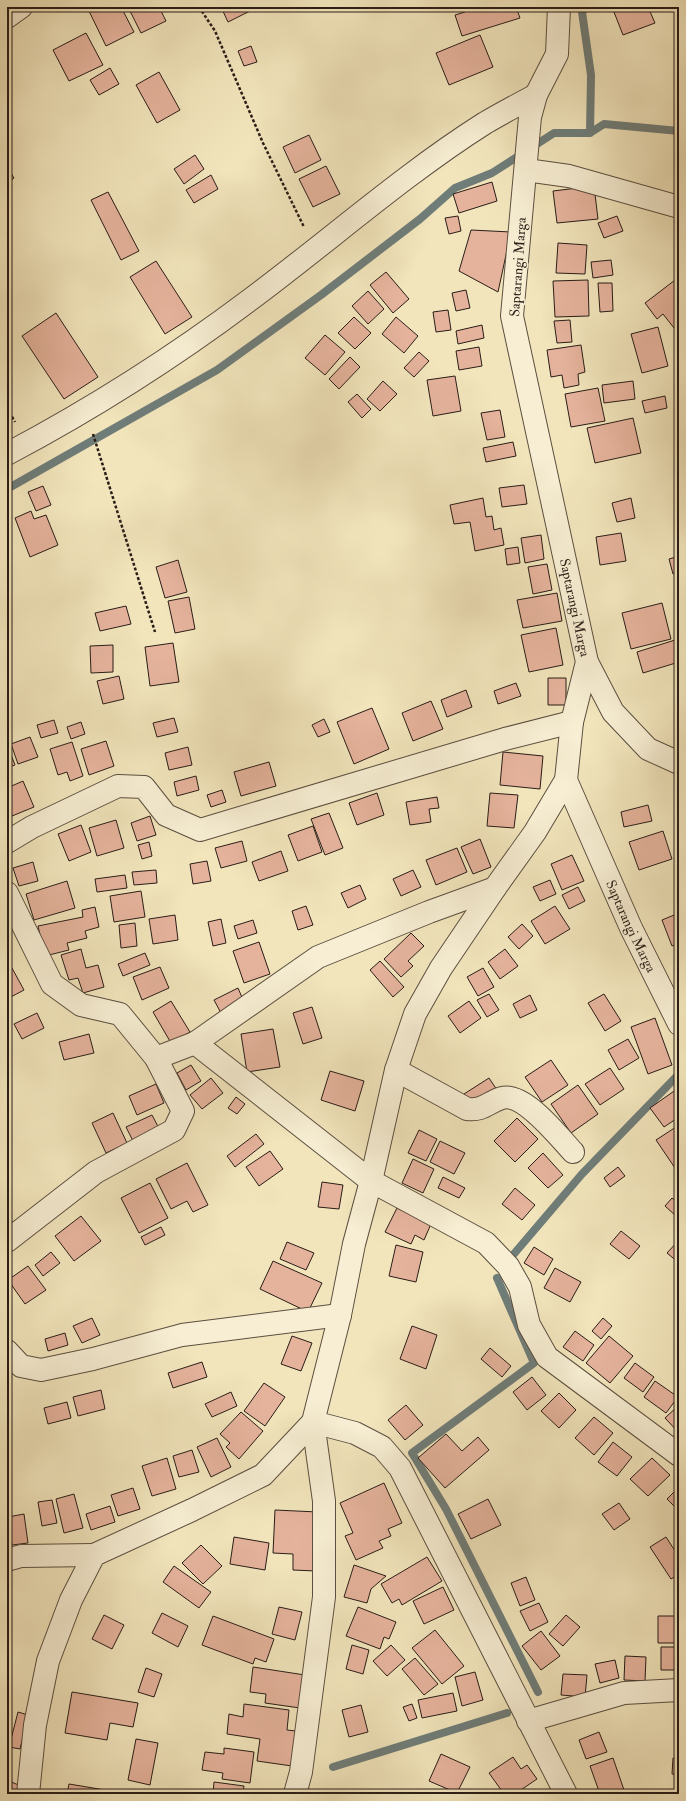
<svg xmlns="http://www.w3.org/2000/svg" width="686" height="1801" viewBox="0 0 686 1801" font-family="'IM FELL Double Pica',serif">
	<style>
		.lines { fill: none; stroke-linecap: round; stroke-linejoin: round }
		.stream { stroke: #6f7d79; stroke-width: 8 }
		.building { fill: #e5b39c; stroke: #291d17 }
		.minor-casing { stroke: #5b4f40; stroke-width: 24 }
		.path { stroke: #291d17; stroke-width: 2.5; stroke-dasharray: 3 2; stroke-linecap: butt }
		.minor { stroke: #f7eed3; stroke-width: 22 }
		.labels { text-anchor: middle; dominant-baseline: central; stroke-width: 3; stroke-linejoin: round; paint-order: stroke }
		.street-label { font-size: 14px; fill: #291d17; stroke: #f7eed3 }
	</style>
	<rect width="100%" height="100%" fill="#f2e5bc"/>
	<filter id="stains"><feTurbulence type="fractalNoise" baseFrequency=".005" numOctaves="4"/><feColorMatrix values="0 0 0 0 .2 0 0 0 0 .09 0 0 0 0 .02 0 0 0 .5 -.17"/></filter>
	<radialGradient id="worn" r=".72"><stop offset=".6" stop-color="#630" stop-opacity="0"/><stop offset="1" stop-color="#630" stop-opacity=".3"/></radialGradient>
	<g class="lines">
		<path class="stream" d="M586,7L582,12L591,75L590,133
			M7,489L217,370L321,295L420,219L455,188L492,173L554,133H590L604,124L679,131
			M513,1255L582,1174L679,1074
			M497,1278L534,1363L412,1453L446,1509L538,1692
			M333,1767L507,1713"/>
	</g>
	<path class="building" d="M87,7H121L134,32L106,46Z
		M128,7H159L166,21L141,33Z
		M221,7H248L250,11L228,22Z
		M463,7H516L520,18L462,36L455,15L465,12Z
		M612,7H648L655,23L623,35Z
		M86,33L103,65L69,81L53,50Z
		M480,35L493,67L449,85L436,53Z
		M251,46L257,62L244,66L238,51Z
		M110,68L119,84L99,95L90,80Z
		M159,72L180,110L157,123L136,85Z
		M309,135L321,160L295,173L283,147Z
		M195,155L204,169L184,184L174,169Z
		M326,166L340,194L313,207L299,179Z
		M7,167L14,178L7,183Z
		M211,175L218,189L194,203L186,190Z
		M492,182L497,201L459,213L453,194Z
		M594,186L598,219L557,223L553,191Z
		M108,192L139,251L121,260L91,200Z
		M458,216L461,231L449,234L445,218Z
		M617,216L623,231L604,238L598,223Z
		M471,230L511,232L498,292L459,271Z
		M558,243L587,245L585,274L556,273Z
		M611,260L613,275L593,278L591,262Z
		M156,261L192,317L165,334L130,277Z
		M386,272L409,299L393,313L370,285Z
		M679,277V324L674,328L663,314L657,319L645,303Z
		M588,280L589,316L555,317L553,281Z
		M598,283H612L613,311L600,312Z
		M466,290L470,308L456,311L452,293Z
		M368,291L384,309L368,324L352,306Z
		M448,310L451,330L436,332L433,312Z
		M56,313L98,377L64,399L22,336Z
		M354,317L371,333L355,349L338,333Z
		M396,317L418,336L404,353L382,334Z
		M570,320L572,342L557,343L554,321Z
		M482,325L484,338L458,344L456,331Z
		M658,327L668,366L642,373L631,334Z
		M325,335L345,352L325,375L305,358Z
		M581,345L585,372L578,374L579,385L564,388L562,375L551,377L547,350Z
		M479,347L482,366L459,370L456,351Z
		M419,352L429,361L414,377L404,368Z
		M350,357L360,367L339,389L329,379Z
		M455,376L461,411L433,416L427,380Z
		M383,381L397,394L380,411L367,399Z
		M633,381L635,399L604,403L602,385Z
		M598,388L605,421L571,427L565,394Z
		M357,394L371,409L362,418L348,402Z
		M665,396L667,408L645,413L642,401Z
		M500,410L505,437L487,440L481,413Z
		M633,418L641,453L595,463L587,428Z
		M513,442L516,456L486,462L483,448Z
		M524,485L527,504L502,507L499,488Z
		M43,486L51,505L36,511L28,492Z
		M483,498L486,517L492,516L494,530L501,528L504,545L475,551L470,522L454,524L450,505Z
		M631,498L635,518L617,522L612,503Z
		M31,511L34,519L46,515L58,545L30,557L15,518Z
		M621,533L626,561L600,565L596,537Z
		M541,535L544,559L525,563L521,538Z
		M518,547L520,563L507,565L505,549Z
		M679,556V573L673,574L669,559Z
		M178,560L187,592L165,598L156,567Z
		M547,564L552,590L533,594L528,567Z
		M557,593L562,621L523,628L517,600Z
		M189,597L195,629L175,633L168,601Z
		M662,603L671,639L631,649L622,613Z
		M126,606L131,624L100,631L95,613Z
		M556,628L563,665L529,672L521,635Z
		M675,640L679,652V662L643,673L637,652Z
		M173,643L179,682L150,686L145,647Z
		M113,645V672L91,673L90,646Z
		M119,676L124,699L103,704L97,681Z
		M548,678H566V705H548Z
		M516,683L521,696L498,704L494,691Z
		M466,690L472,707L447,717L441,700Z
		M431,701L443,729L413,741L402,713Z
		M372,708L389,749L354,764L337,722Z
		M174,718L178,732L157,737L153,723Z
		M324,719L330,732L318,737L312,725Z
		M54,720L58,733L41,738L37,725Z
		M81,722L85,734L71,739L67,727Z
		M30,737L38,757L18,764L11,744Z
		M106,741L114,766L89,775L81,749Z
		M72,742L83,776L70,781L67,772L58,775L50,749Z
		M188,747L192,765L169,770L165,753Z
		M10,752L15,765L7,768V753Z
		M503,752L543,756L540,789L500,785Z
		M269,762L276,786L241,796L234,772Z
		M196,776L199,790L177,796L174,782Z
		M23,781L34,807L12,816L7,804V788Z
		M222,790L226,802L211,807L207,795Z
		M377,793L384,815L357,825L349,803Z
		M490,793L518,795L514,828L487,826Z
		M437,797L439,808L429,809L431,822L410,825L406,802Z
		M648,805L652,821L624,827L621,812Z
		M329,813L343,848L325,855L311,819Z
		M150,816L156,835L137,841L131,823Z
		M116,820L124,848L97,856L89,828Z
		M81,825L91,852L69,861L58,834Z
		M313,826L322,852L298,861L288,835Z
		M663,831L672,859L639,870L629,842Z
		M480,839L491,867L473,874L461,847Z
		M242,841L247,861L221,868L215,848Z
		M149,842L152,856L142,859L138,845Z
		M457,848L467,872L436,885L426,860Z
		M281,851L288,871L259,881L252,862Z
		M572,855L584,881L562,890L551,864Z
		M207,861L211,881L193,884L190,864Z
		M33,862L38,881L19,886L13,868Z
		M156,870L157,883L134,885L132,872Z
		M413,870L421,887L401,896L393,879Z
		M125,875L127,888L97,892L95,879Z
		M550,880L556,894L540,901L533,887Z
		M67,881L75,908L34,920L26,894Z
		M360,885L366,899L348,908L341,893Z
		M578,887L585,901L569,909L562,895Z
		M141,891L145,917L114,922L110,896Z
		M306,906L313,925L298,930L292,911Z
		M555,906L570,929L545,944L531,921Z
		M95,907L99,927L85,931L87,938L67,943L69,950L45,956L38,926L83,917L82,910Z
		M679,913V943L672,946L662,920Z
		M175,915L178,940L153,944L149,919Z
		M221,919L226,943L213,946L208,922Z
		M253,920L257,933L238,939L234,926Z
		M135,923L137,946L121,948L119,925Z
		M522,924L533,936L519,949L508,937Z
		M411,933L424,946L408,961L413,966L401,977L384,959Z
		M259,942L270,974L244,983L233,951Z
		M81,949L86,968L98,965L104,987L83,993L78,978L69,980L61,955Z
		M505,949L518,966L500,979L488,962Z
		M145,953L150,965L123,976L118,964Z
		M7,959L24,990L7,999Z
		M380,961L404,987L393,997L370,970Z
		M160,967L169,988L142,1000L133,977Z
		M483,968L494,987L478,996L467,977Z
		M238,988L244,1002L221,1013L214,1000Z
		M489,994L499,1010L487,1017L477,1000Z
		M604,994L621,1021L605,1031L588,1003Z
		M530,995L537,1010L520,1018L513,1004Z
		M171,1001L190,1032L171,1043L153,1012Z
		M469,1001L481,1018L460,1033L448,1016Z
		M312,1007L322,1038L303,1044L293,1013Z
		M37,1013L44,1028L22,1039L14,1024Z
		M655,1018L672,1065L648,1074L631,1027Z
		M273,1029L280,1067L247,1072L241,1034Z
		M89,1034L94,1053L64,1060L59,1042Z
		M628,1039L639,1058L619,1070L608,1050Z
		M551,1060L568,1085L542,1102L525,1077Z
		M191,1065L201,1081L186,1090L177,1073Z
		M610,1068L624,1089L600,1105L585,1084Z
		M330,1071L364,1081L355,1111L321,1100Z
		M211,1078L223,1093L202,1109L190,1095Z
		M489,1078L497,1090L471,1106L464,1094Z
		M156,1084L164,1103L137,1115L129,1096Z
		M578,1085L598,1114L571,1133L551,1104Z
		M677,1089L679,1092V1117L664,1127L650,1108Z
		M236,1097L245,1104L237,1114L228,1108Z
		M113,1113L127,1143L106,1153L92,1123Z
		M152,1115L162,1134L136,1147L126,1127Z
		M517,1118L538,1139L515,1162L494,1141Z
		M679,1125V1165L675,1168L656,1140Z
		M419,1130L437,1139L426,1161L408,1153Z
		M256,1134L264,1144L235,1167L227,1156Z
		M440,1141L465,1153L454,1174L430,1162Z
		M270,1151L283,1169L259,1186L246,1167Z
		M543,1153L563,1175L548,1188L528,1168Z
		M413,1159L434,1169L423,1193L402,1183Z
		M187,1163L208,1205L193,1212L187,1201L171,1209L156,1179Z
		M618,1167L625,1176L610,1187L604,1178Z
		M443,1177L465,1188L459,1198L438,1188Z
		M322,1182L343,1185L339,1209L318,1207Z
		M150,1183L168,1218L139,1233L121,1198Z
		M515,1188L535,1205L522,1220L502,1204Z
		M672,1198L679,1204V1212L676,1216L665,1206Z
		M397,1208L431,1224L424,1240L415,1235L411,1244L385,1232Z
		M81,1216L101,1241L74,1261L55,1236Z
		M161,1227L165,1235L145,1245L141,1237Z
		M621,1231L640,1246L629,1259L610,1244Z
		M679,1240V1263L667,1253Z
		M287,1242L314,1253L306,1270L280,1259Z
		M396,1245L423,1252L416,1282L389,1276Z
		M534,1247L553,1259L544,1275L524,1263Z
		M51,1252L60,1263L43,1276L35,1265Z
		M273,1261L322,1283L308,1312L260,1289Z
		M28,1266L46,1290L25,1304L8,1280Z
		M555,1268L581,1282L570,1302L544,1288Z
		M92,1318L100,1335L82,1343L73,1326Z
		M603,1318L612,1326L601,1339L592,1331Z
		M412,1326L437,1335L426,1369L400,1359Z
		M575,1331L594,1345L583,1361L563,1347Z
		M65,1333L68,1345L48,1351L45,1339Z
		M292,1336L312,1343L301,1371L281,1364Z
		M609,1336L633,1356L610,1383L586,1363Z
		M490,1348L511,1366L502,1377L481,1359Z
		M202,1362L207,1377L173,1388L168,1373Z
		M635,1363L654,1377L643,1392L624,1378Z
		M532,1377L546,1395L527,1410L513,1392Z
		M655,1381L678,1397L666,1413L644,1397Z
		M264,1383L285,1397L265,1426L244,1411Z
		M101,1390L105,1409L78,1416L73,1397Z
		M231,1392L237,1406L212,1417L205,1404Z
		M559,1393L576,1410L559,1428L541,1411Z
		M67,1402L71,1418L48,1424L44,1408Z
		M406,1405L423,1425L405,1440L388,1420Z
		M679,1405V1433L665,1418Z
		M241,1412L263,1431L239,1459L226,1447L230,1443L220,1434Z
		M594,1417L613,1433L594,1455L575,1438Z
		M446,1434L462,1451L478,1437L489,1450L445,1488L418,1458Z
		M217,1438L231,1467L211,1477L197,1447Z
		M613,1442L632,1457L617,1476L598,1462Z
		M192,1450L199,1472L179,1477L173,1456Z
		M167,1458L176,1489L152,1496L142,1466Z
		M652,1458L670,1475L648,1496L630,1479Z
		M384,1483L402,1523L388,1529L391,1536L379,1541L383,1548L356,1560L345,1536L353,1533L340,1503Z
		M679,1487V1511L667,1499Z
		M133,1488L140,1509L118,1516L111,1495Z
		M74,1494L83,1528L64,1533L56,1499Z
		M488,1499L501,1525L471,1539L458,1514Z
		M52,1500L57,1523L42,1526L38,1502Z
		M619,1503L630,1519L614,1530L602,1514Z
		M110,1506L115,1522L91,1530L86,1514Z
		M275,1510L318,1512L316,1571L293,1570V1554L273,1553Z
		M24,1514L28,1543L12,1545L8,1517Z
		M234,1537L269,1543L265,1570L230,1564Z
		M666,1537L679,1557V1574L671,1579L650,1547Z
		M201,1545L222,1566L203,1584L182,1563Z
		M427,1557L442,1581L402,1605L399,1599L392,1603L381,1584Z
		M354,1565L386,1576L371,1589L367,1603L344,1597Z
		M174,1566L211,1592L199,1608L163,1582Z
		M526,1577L535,1600L520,1606L511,1583Z
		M443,1587L454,1610L424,1624L413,1601Z
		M539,1603L548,1622L530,1631L520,1611Z
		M279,1607L302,1612L295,1640L272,1634Z
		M358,1607L396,1622L389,1639L384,1637L380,1649L346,1636Z
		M162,1613L188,1626L178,1647L152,1633Z
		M104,1615L124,1625L112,1649L92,1639Z
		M566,1615L580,1627L563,1646L549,1634Z
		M213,1616L274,1639L266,1662L255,1658L253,1664L202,1645Z
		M658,1616H676L677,1643H658Z
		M435,1630L464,1666L442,1684L412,1648Z
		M541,1631L560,1656L541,1670L522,1646Z
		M352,1645L369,1650L363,1674L346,1669Z
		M391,1645L405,1660L387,1676L373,1661Z
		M661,1647H678V1670H661Z
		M625,1656L646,1657L645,1681L624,1680Z
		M415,1658L438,1684L424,1695L402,1669Z
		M615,1660L619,1678L600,1683L595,1664Z
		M253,1667L305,1675L300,1708L265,1703L266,1694L250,1692Z
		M146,1668L162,1674L154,1697L138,1692Z
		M475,1672L483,1700L462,1706L455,1677Z
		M563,1674L587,1675L585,1697L561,1695Z
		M72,1692L138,1703L133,1727L110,1723L107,1740L65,1733Z
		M453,1693L457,1711L422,1718L418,1700Z
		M244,1704L289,1710L287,1730L296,1731L292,1766L257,1761L260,1739L227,1734L229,1714L243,1717Z
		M412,1704L417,1718L409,1721L403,1707Z
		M361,1705L368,1732L349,1737L342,1710Z
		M18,1712L28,1715L20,1749L9,1747Z
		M599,1732L607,1752L586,1759L579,1740Z
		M136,1739L158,1743L150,1785L128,1780Z
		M224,1748L254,1752L250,1783L222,1779L223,1773L202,1770L205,1752L224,1754Z
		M441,1754L470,1767L457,1793L429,1781Z
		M513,1757L521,1769L527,1765L537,1779L515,1794H504L489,1773Z
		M613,1758L624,1790L612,1794H600L590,1766Z
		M673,1758L679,1759V1775L672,1774Z
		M7,1780L23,1787L20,1794H7Z
		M214,1782L244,1786L243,1794H213Z
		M69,1784L105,1790L104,1794H67Z"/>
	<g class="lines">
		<defs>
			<g id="minor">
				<path id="s1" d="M559,7L557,54L536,95L530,117L512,316L587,662L572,722L566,780L631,928L679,1024"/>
				<path d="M7,17L21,7"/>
				<path d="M526,170L569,176L679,207"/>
				<path d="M7,454C92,409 174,357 251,299C329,241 403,175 485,123C502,113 519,104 536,95"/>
				<path d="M587,662L613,712L648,749L679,763"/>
				<path d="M7,842L32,827L118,786L144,787L166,815L200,830L505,739L572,722"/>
				<path d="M7,893L52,984L81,1005L120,1014L156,1058L183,1111L174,1130L96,1172L7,1241"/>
				<path d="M195,1043L371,1181L486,1243L508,1266L520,1287L529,1325L547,1357L679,1455"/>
				<path d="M156,1058L195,1043L318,957L429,912L495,888"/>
				<path d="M396,1070L467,1109C484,1111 488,1102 502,1098C524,1092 559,1137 573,1152"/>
				<path d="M7,1351L21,1366L41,1370L93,1359L182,1335L340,1315"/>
				<path d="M7,1560L21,1556L94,1555"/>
				<path d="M528,1721L624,1693L679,1690"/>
				<path d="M28,1794L35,1725L48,1661L71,1600L94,1555L192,1510L263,1475L313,1422L355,1433L382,1447L400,1468L566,1794"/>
				<path d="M295,1794L301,1772L324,1597V1501L313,1422L340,1315L354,1244L371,1181L396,1070L415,1014L441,968L495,888L535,832L566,780"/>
			</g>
		</defs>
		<use href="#minor" class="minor-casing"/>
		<path class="path" d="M199,7L215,31L263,143L304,227
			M7,408L15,422
			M93,434L155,632"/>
		<use href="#minor" class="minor"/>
	</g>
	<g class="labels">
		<g class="street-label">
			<text transform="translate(518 267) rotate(-86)">Saptarangi Marga</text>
			<text stroke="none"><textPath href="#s1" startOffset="614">Saptarangi Marga</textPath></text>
			<text stroke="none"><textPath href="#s1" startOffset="950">Saptarangi Marga</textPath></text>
		</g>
	</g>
	<rect width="686" height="1801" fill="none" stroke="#f2e5bc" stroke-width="24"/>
	<rect x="8" y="8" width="670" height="1785" fill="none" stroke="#291d17" stroke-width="2"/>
	<rect x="12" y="12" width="662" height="1777" fill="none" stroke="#291d17"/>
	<rect width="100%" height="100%" filter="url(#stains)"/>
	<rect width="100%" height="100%" fill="url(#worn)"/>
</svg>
